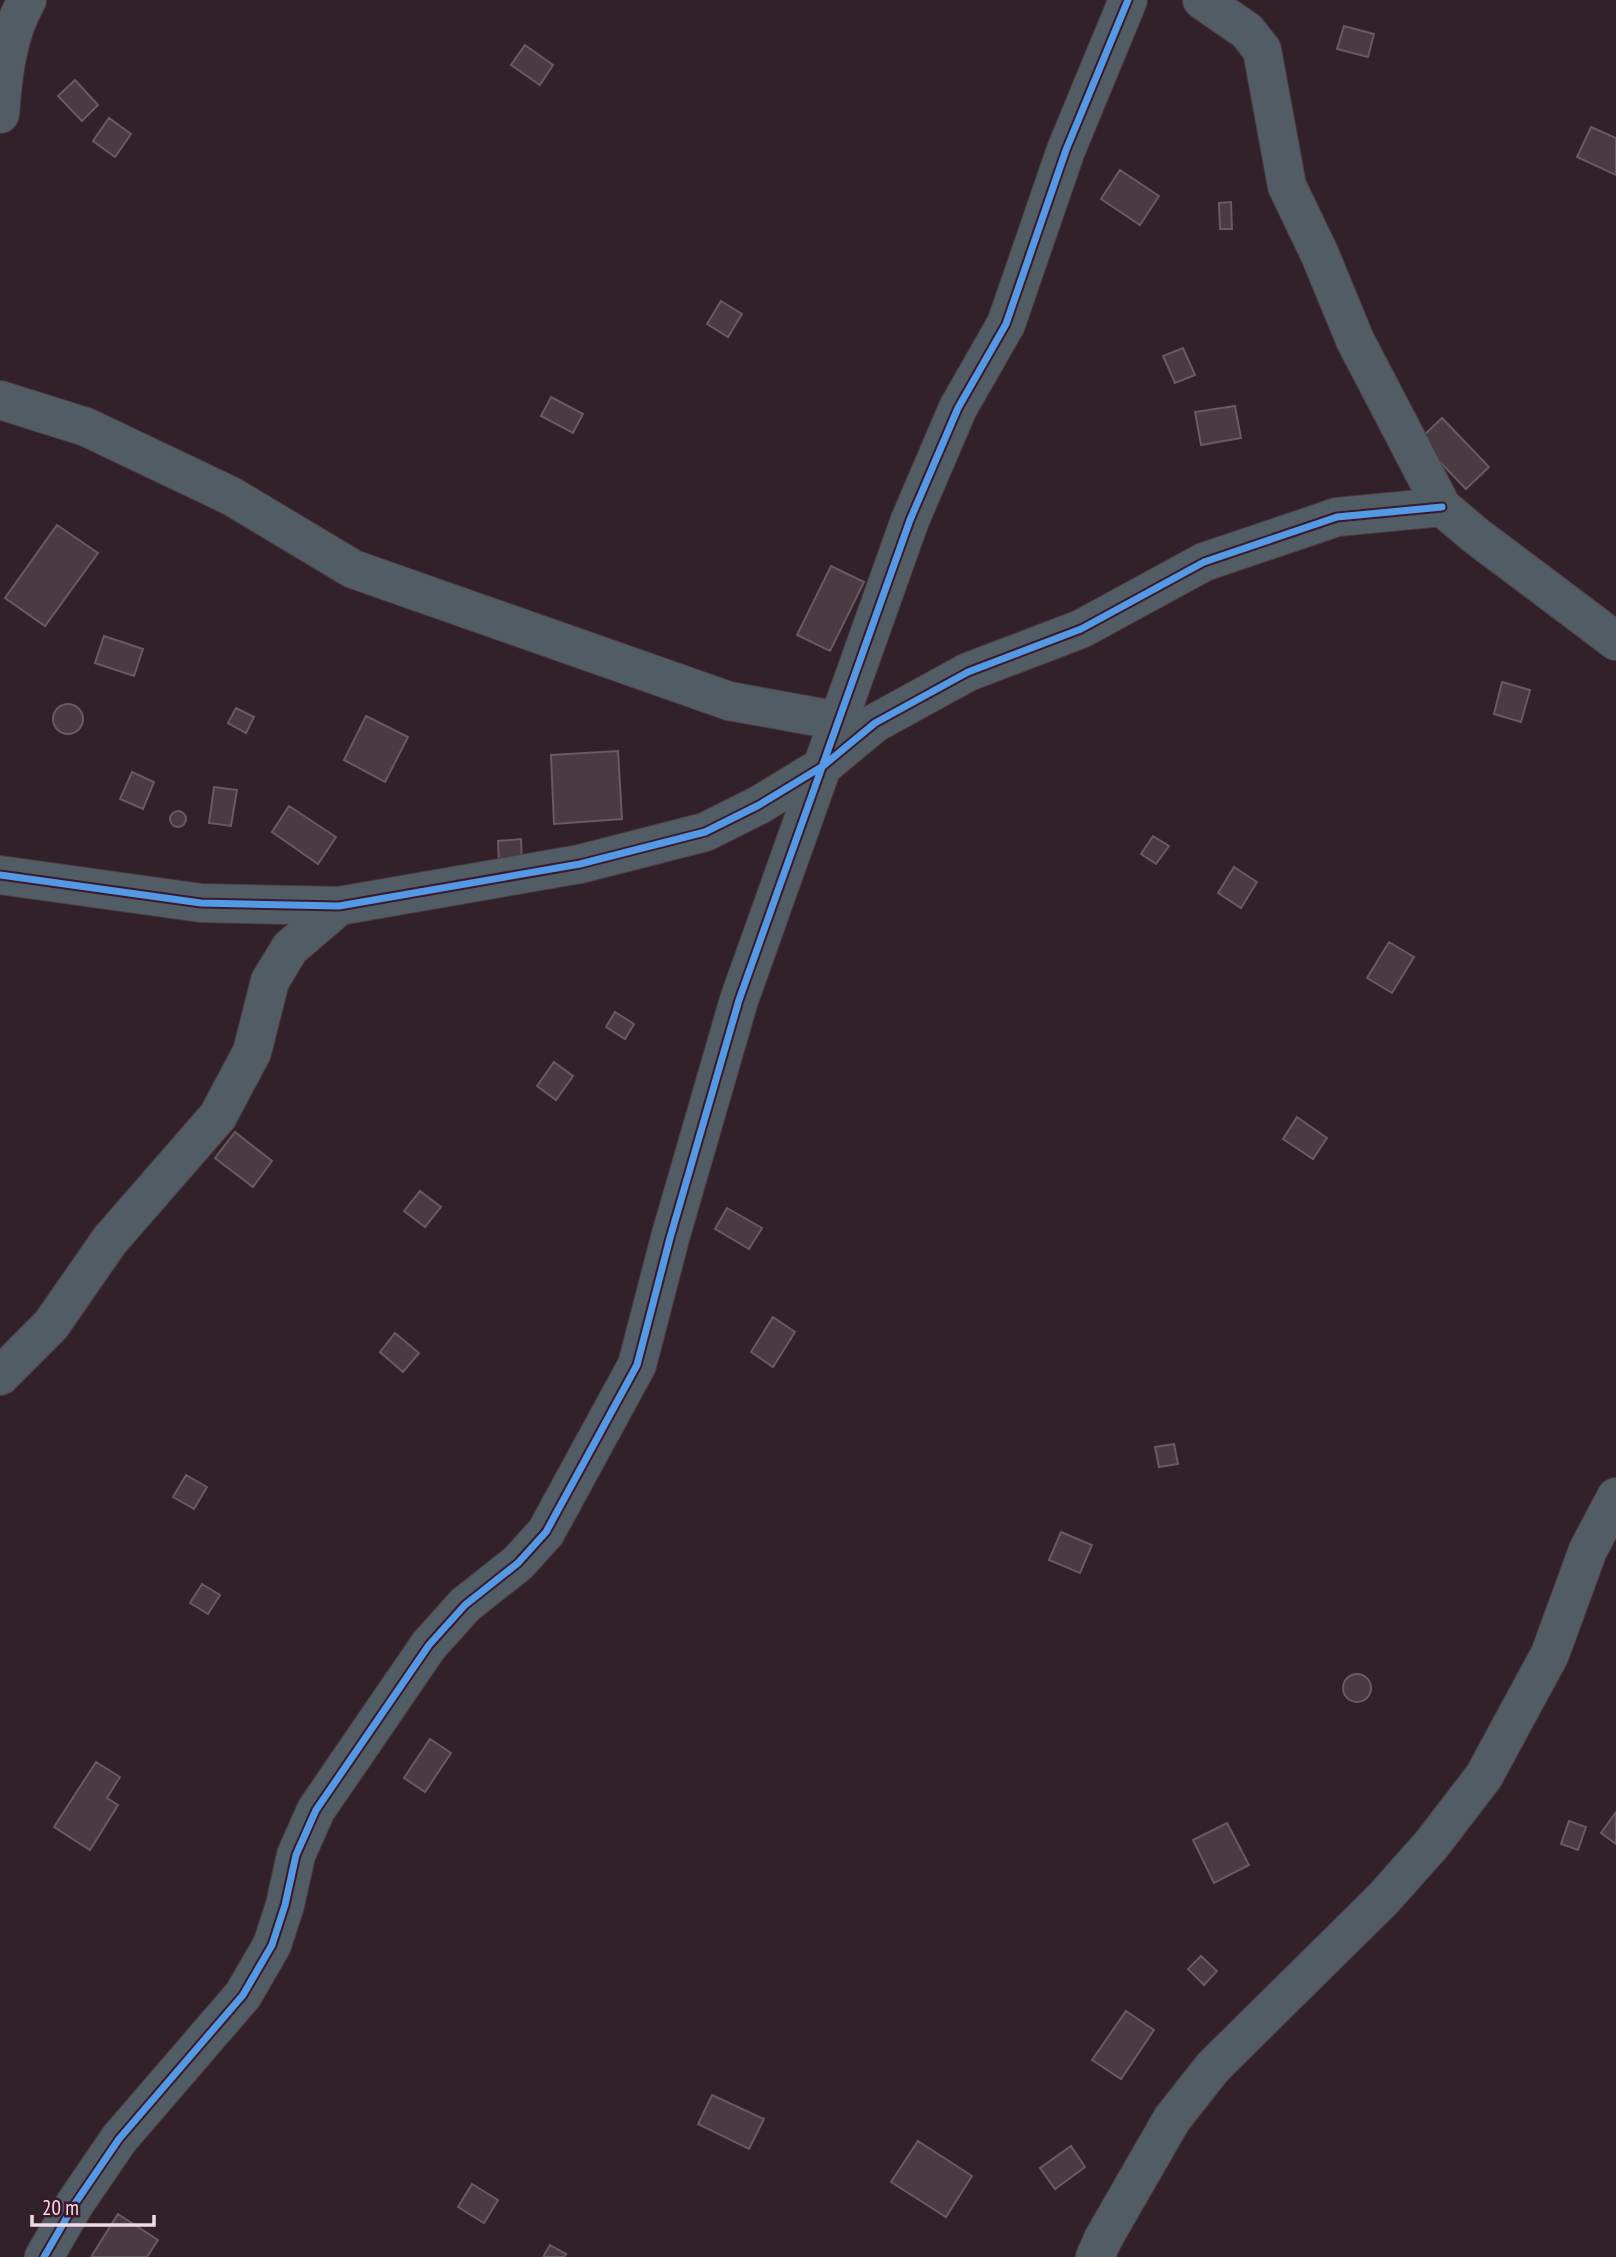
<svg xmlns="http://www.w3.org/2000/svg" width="1616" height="2257" viewBox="0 0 1616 2257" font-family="'PT Sans Narrow',sans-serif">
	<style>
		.building { fill: #4a3a42; stroke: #695960; stroke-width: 2 }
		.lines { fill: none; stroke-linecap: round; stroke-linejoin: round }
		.minor-casing { stroke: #4c3d44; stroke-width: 40 }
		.minor { stroke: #525c65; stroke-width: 38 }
		.cycleway-casing { stroke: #3a1a29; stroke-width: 11 }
		.cycleway { stroke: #5399e6; stroke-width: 7 }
	</style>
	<rect width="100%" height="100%" fill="#33212a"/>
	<path class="building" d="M1344,26L1374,34L1368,57L1337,49Z
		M525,45L553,65L540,85L511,65Z
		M75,80L98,105L82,121L58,96Z
		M109,118L131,134L115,157L93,141Z
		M1591,127L1616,138V175L1577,157Z
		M1120,170L1159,196L1140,225L1101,199Z
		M1231,202L1232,229H1220L1219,203Z
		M721,301L742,314L728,337L707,324Z
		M1183,348L1195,375L1175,383L1163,356Z
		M551,397L583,414L573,433L541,416Z
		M1235,406L1241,438L1201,445L1195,412Z
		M1442,418L1489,467L1466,489L1419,440Z
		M57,525L98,553L45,626L5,598Z
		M831,566L864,582L830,651L797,635Z
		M104,636L143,649L134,676L95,663Z
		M1502,682L1530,690L1521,722L1494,714Z
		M53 719a15 15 0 1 1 30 0a15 15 0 1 1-30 0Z
		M236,708L254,717L246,733L228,723Z
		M366,716L408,737L385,782L344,760Z
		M618,751L622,819L554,824L551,755Z
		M132,772L154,782L143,809L120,799Z
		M214,787L237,790L231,826L209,823Z
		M289,806L336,837L318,864L272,832Z
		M170 819a8 8 0 1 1 16 0a8 8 0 1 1-16 0Z
		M1153,836L1169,846L1156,864L1141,854Z
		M521,839L522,863H499L498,841Z
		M1234,867L1257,882L1241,908L1218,893Z
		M1389,942L1414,957L1392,993L1367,978Z
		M615,1012L634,1024L625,1039L606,1027Z
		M554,1062L573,1076L556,1100L537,1086Z
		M1297,1117L1327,1138L1313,1159L1283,1139Z
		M235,1132L272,1161L253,1187L215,1158Z
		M420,1191L441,1207L425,1227L404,1211Z
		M727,1208L762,1228L749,1249L715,1229Z
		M773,1317L795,1332L773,1367L751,1352Z
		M395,1333L419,1353L403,1372L380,1352Z
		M1174,1444L1178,1464L1159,1467L1155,1447Z
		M186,1475L207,1487L194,1509L173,1497Z
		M1061,1532L1092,1545L1080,1573L1049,1560Z
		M202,1584L220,1595L208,1614L190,1603Z
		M1343 1688a14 14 0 1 1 28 0a14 14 0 1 1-28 0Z
		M430,1739L451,1753L425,1792L404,1778Z
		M96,1762L120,1777L107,1798L118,1805L90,1850L54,1827Z
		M1616,1812V1844L1601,1833Z
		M1569,1821L1586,1827L1578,1850L1561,1844Z
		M1227,1823L1249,1865L1214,1883L1193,1840Z
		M1201,1956L1217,1971L1204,1985L1188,1969Z
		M1126,2011L1154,2030L1121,2079L1092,2060Z
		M712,2095L764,2119L749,2149L698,2124Z
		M918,2141L972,2176L946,2217L891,2182Z
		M1071,2146L1085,2167L1055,2189L1040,2168Z
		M472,2184L498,2200L484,2223L458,2207Z
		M118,2214L158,2240L147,2257H91Z
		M550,2245L566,2254L564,2257H543Z"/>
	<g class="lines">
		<defs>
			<path id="minor" d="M1202,0L1247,31L1262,50L1287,186L1320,255L1355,340L1442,507L1475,535L1616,641
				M0,114C3,75 7,35 27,0
				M0,400L86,427L231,496L353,569L729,701L839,721
				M0,875L201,903L339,906L580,864L705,832L759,805L823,766L875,723L968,672L1081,629L1204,562L1337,517L1442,507
				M0,1376L51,1325L110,1240L218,1116L252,1052L270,981L290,948L339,906
				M44,2257L74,2205L119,2139L243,1995L272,1945L285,1905L296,1855L316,1810L429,1645L465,1605L518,1563L546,1532L637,1365L670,1238L739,1000L910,520L958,408L1006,324L1066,150L1128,0
				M1095,2257L1103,2239L1172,2119L1213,2067L1383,1899L1432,1844L1484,1776L1550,1654L1588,1550L1616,1497"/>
		</defs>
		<use href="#minor" class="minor-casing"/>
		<use href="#minor" class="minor"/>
		<defs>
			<path id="cycleway" d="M0,875L201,903L339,906L580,864L705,832L759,805L823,766L875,723L968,672L1081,629L1204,562L1337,517L1442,507
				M44,2257L74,2205L119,2139L243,1995L272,1945L285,1905L296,1855L316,1810L429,1645L465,1605L518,1563L546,1532L637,1365L670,1238L739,1000L910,520L958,408L1006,324L1066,150L1128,0"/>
		</defs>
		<use href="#cycleway" class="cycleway-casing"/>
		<use href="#cycleway" class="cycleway"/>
	</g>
	<path d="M32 2215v10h122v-10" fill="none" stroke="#f1dae3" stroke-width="3.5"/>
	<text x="42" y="2215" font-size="21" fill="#f1dae3" stroke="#3a1a29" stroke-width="5" paint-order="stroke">20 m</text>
</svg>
